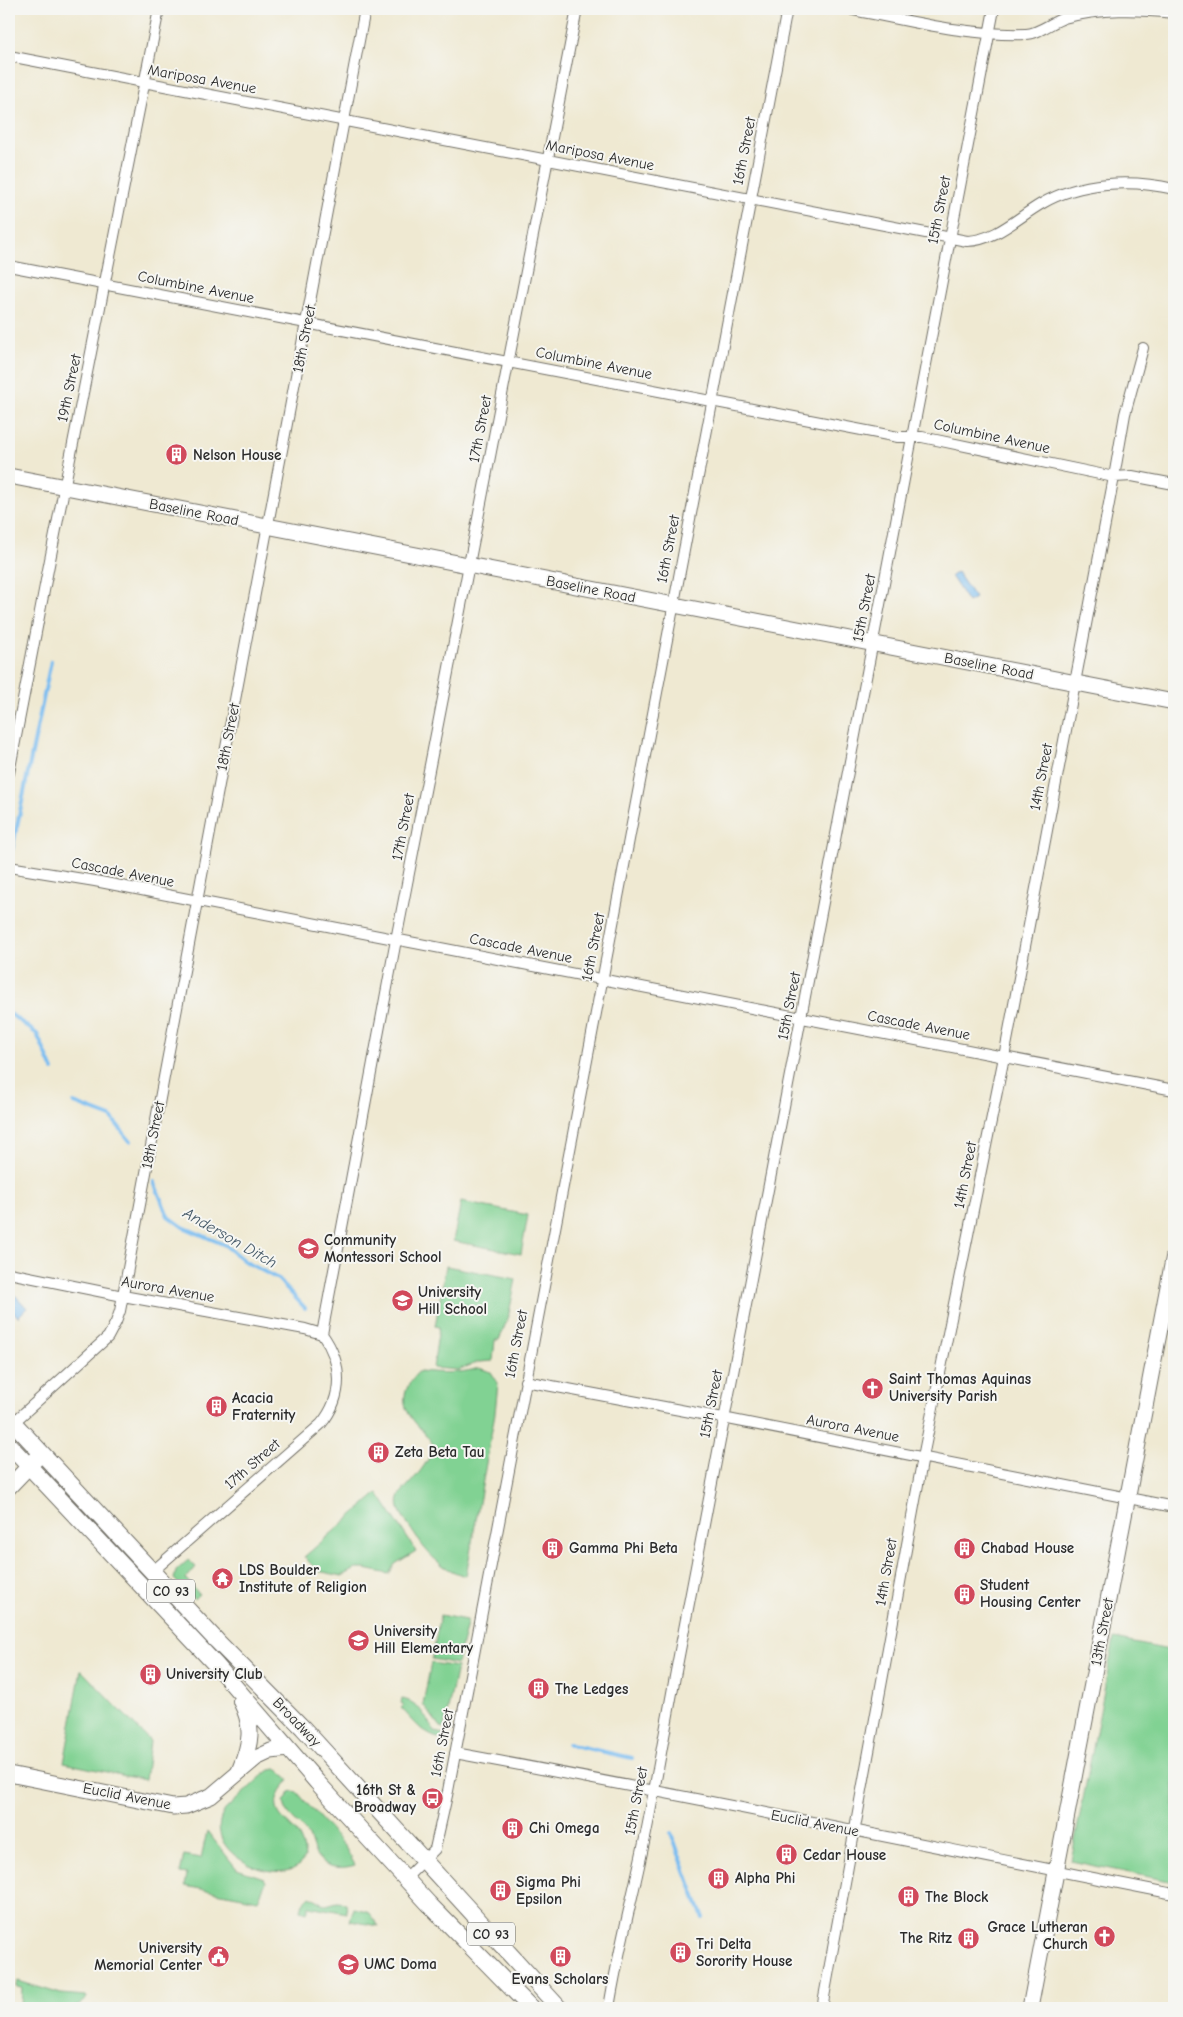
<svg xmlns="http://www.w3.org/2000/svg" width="1183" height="2017" viewBox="0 0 1183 2017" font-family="'Comic Neue',sans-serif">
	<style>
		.green { fill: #81d293; stroke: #567e5f }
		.water { fill: #7cbef1; stroke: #54748e }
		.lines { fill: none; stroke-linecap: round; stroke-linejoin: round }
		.stream { stroke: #7cbef1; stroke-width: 4 }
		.street-casing { stroke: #706e65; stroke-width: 12 }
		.secondary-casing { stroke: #706e65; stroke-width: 17 }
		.primary-casing { stroke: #706e65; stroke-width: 18 }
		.street { stroke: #fff; stroke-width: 10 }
		.secondary { stroke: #fff; stroke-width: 15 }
		.primary { stroke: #fff; stroke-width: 16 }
		.labels { text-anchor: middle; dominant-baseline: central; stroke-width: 4; stroke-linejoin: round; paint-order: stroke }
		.shield { fill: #f6f6f2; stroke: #686867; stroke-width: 1 }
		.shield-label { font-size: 14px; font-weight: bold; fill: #2b2b2b }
		.street-label { font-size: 15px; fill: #2b2b2b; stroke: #f6f6f2 }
		.poi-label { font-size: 15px; font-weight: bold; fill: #2b2b2b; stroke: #f6f6f2; text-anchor: start }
		.water-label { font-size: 16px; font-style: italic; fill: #435766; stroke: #f6f6f2 }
	</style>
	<rect width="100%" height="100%" fill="#f6f6f2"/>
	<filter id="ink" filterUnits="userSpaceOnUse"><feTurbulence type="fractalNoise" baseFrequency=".02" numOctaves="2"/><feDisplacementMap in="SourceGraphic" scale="10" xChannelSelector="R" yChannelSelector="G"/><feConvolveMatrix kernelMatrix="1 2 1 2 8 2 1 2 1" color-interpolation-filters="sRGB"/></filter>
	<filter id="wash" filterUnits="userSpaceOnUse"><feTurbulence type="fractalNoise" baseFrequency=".0096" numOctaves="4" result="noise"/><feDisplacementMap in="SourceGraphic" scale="20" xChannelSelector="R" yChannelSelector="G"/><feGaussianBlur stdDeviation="1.12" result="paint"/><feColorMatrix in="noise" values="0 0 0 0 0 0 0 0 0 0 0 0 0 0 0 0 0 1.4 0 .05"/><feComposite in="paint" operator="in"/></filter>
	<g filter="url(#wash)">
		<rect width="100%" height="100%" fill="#efe9d2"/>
		<path class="green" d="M461,1202L528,1215L521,1254L453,1241Z
			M446,1266L516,1279L508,1318L499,1340H495L493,1361L479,1362L458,1370L433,1368L439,1327L435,1326Z
			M479,1368L491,1372L498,1383L495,1413L466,1576C438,1569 423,1548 409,1526C403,1516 396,1509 399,1498C401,1491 407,1487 411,1482C421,1471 429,1460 434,1446C423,1426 395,1413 408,1386C411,1381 415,1374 420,1371C441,1373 459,1374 479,1368Z
			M378,1493L416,1551L395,1564L389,1574L365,1569H356L342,1576L318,1571L304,1557Z
			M188,1560L196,1567L186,1579L199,1594L194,1599L174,1579L176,1571Z
			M440,1615L466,1620L467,1624L457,1664L432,1659Z
			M1114,1639L1174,1651V1882L1071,1861Z
			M431,1663L457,1667L444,1728L440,1727L423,1704Z
			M81,1670L150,1741L145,1780L64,1763Z
			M402,1699C420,1702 425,1718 435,1732L444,1734L443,1739C423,1736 415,1722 401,1708L404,1705L401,1703Z
			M276,1769L280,1770L289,1780C286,1786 280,1790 278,1796C272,1815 287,1820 296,1832C302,1840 304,1849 305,1858C300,1864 297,1868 290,1870C259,1879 201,1846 225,1810L263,1775L270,1770Z
			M294,1791L297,1792L345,1847L355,1865C339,1870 322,1868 314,1851C312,1845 310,1838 307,1833C298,1822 286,1817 284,1802L290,1792Z
			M207,1831L237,1869L264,1878L266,1882L258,1900L185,1886L187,1874L180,1873L184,1855L201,1858Z
			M310,1896L326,1905L337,1902L346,1903L347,1913L309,1906L307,1912L301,1910L303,1903Z
			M354,1908L367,1911L379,1926L350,1921Z
			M18,1981L61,1994L86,1996L87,1998L75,2008H21L22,1988L16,1987V1985Z"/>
		<path class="water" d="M957,572L975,598L968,602L951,576Z
			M13,1293L27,1308L18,1317L9,1307V1298Z"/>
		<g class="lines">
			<path class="stream" d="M12,850L51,661
				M9,1013L37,1034L53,1070
				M74,1103L111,1117L130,1141
				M154,1182L168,1216L183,1227L225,1245L244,1261L278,1279L305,1308
				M568,1744L632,1758
				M671,1833L703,1918"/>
		</g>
	</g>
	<g filter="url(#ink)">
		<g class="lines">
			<defs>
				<path id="street" d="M848,9C906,20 966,36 1026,34C1038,34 1052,22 1064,18C1101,8 1137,9 1174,13
					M9,56L967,241C996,240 1017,218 1041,204C1080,181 1131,179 1174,189
					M9,266L898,437H922L1114,477L1132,476L1174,484
					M9,773C57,518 109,264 159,9
					M9,867L95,881L1174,1090
					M9,1273L123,1296L305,1329L322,1334
					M525,1381L723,1418L1174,1507
					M13,1423L108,1337L116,1322L120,1311L365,9
					M152,1572L321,1424C344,1396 343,1363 322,1334L396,940L577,9
					M455,1753C695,1797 935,1847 1174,1894
					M405,1879L435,1849L448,1791L787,9
					M609,2008C619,1944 637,1882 649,1818C687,1610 726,1402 767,1195C844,800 916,404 994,9
					M822,2008L923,1457L1004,1057L1114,477L1125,414L1143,348"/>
				<path id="secondary" d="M9,476L1174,702
					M9,1487L37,1458
					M9,1774L173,1807L186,1806L211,1796L256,1758L271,1751L288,1749
					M1030,2008L1174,1255"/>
				<path id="primary" d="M9,1418L217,1641L303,1728L559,2008
					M9,1445L216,1665L317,1782L368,1838L429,1904L531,2008
					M240,1770C251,1744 254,1726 241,1701"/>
			</defs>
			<use href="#street" class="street-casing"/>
			<use href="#secondary" class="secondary-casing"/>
			<use href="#primary" class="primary-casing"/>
			<use href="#street" class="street"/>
			<use href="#secondary" class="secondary"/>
			<use href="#primary" class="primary"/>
		</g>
	</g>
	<defs>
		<symbol id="building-disc" viewBox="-11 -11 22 22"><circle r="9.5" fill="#d1495b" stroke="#f6f6f2"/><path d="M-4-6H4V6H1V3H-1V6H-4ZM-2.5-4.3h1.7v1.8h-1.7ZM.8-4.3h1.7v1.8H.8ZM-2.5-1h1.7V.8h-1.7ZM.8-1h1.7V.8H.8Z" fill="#fff"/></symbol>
		<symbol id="school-disc" viewBox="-11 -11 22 22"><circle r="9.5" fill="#d1495b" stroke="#f6f6f2"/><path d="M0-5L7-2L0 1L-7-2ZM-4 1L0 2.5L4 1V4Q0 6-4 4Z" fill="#fff"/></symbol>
		<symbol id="church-disc" viewBox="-11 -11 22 22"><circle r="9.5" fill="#d1495b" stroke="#f6f6f2"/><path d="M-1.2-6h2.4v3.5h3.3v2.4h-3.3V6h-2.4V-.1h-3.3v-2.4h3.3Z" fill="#fff"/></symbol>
		<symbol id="temple-disc" viewBox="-11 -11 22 22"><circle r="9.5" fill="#d1495b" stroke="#f6f6f2"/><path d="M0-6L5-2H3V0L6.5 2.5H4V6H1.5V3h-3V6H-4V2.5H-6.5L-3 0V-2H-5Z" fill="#fff"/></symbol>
		<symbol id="bus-disc" viewBox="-11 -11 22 22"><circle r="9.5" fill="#d1495b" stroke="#f6f6f2"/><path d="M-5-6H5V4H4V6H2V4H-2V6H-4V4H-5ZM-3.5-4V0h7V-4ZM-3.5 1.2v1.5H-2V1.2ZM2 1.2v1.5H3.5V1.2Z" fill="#fff"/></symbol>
		<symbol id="civic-disc" viewBox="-11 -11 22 22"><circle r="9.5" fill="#d1495b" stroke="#f6f6f2"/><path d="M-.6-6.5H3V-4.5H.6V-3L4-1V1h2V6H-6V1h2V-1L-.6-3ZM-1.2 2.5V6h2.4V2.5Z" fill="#fff"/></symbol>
		<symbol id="university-disc" viewBox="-11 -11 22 22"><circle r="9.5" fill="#d1495b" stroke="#f6f6f2"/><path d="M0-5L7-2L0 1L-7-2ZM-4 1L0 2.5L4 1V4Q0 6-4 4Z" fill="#fff"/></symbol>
	</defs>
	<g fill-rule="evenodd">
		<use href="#building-disc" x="164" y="442" width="25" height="25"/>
		<use href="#school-disc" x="296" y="1236" width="25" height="25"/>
		<use href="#school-disc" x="390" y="1288" width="25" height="25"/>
		<use href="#church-disc" x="860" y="1376" width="25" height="25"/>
		<use href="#building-disc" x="204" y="1394" width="25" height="25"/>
		<use href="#building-disc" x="366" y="1440" width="25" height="25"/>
		<use href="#building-disc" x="540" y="1536" width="25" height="25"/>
		<use href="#building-disc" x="952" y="1536" width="25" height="25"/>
		<use href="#temple-disc" x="210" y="1566" width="25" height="25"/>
		<use href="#building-disc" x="952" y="1582" width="25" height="25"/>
		<use href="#school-disc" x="346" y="1628" width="25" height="25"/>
		<use href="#building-disc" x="138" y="1662" width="25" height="25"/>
		<use href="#building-disc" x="526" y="1676" width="25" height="25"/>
		<use href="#bus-disc" x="420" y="1786" width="25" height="25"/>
		<use href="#building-disc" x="500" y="1816" width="25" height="25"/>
		<use href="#building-disc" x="774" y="1842" width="25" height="25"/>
		<use href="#building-disc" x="706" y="1866" width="25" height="25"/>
		<use href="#building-disc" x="488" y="1878" width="25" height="25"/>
		<use href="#building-disc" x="896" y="1884" width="25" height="25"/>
		<use href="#church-disc" x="1092" y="1924" width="25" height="25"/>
		<use href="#building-disc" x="956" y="1926" width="25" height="25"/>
		<use href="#building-disc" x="668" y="1940" width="25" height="25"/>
		<use href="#building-disc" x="548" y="1944" width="25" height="25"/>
		<use href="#civic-disc" x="206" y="1944" width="25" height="25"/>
		<use href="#university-disc" x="336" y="1952" width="25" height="25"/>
	</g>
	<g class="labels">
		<g class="shield">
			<rect x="147" y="1579.5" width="48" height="23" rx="4"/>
			<rect x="467" y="1922.5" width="48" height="23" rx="4"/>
		</g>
		<g class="shield-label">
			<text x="171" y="1591">CO 93</text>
			<text x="491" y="1934">CO 93</text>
		</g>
		<g class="street-label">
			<text transform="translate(202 79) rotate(10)">Mariposa Avenue</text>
			<text transform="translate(744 151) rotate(-79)">16th Street</text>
			<text transform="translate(600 155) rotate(11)">Mariposa Avenue</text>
			<text transform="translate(939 210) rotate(-79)">15th Street</text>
			<text transform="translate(196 287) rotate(11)">Columbine Avenue</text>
			<text transform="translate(304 339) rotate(-79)">18th Street</text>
			<text transform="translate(594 363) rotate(11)">Columbine Avenue</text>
			<text transform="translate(69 388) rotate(-78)">19th Street</text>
			<text transform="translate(480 429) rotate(-79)">17th Street</text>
			<text transform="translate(992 436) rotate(12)">Columbine Avenue</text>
			<text transform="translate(194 512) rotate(11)">Baseline Road</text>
			<text transform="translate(668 549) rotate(-79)">16th Street</text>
			<text transform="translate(591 589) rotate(11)">Baseline Road</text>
			<text transform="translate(864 608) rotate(-79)">15th Street</text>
			<text transform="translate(989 666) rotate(11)">Baseline Road</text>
			<text transform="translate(228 737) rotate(-79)">18th Street</text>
			<text transform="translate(1041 777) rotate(-79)">14th Street</text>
			<text transform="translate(403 827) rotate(-79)">17th Street</text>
			<text transform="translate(123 872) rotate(11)">Cascade Avenue</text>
			<text transform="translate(593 947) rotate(-79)">16th Street</text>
			<text transform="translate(521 948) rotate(11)">Cascade Avenue</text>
			<text transform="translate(789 1006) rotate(-79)">15th Street</text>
			<text transform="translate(919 1025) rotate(11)">Cascade Avenue</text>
			<text transform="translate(153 1135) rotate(-79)">18th Street</text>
			<text transform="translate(965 1175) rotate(-79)">14th Street</text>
			<text transform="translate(168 1289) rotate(10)">Aurora Avenue</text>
			<text transform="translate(516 1344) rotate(-79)">16th Street</text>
			<text transform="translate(711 1404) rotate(-79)">15th Street</text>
			<text transform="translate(853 1428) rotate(11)">Aurora Avenue</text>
			<text transform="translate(252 1464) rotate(-41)">17th Street</text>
			<text transform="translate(886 1572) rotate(-80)">14th Street</text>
			<text transform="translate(1102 1632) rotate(-79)">13th Street</text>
			<text transform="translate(297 1722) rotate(46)">Broadway</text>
			<text transform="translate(442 1743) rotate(-79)">16th Street</text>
			<text transform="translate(127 1796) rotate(11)">Euclid Avenue</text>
			<text transform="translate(636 1801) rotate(-79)">15th Street</text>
			<text transform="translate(815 1823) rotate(11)">Euclid Avenue</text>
		</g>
		<g class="poi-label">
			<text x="193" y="455">Nelson House</text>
			<text x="324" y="1240">Community<tspan x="324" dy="17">Montessori School</tspan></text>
			<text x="418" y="1292">University<tspan x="418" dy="17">Hill School</tspan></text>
			<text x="889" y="1379">Saint Thomas Aquinas<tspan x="889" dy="17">University Parish</tspan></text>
			<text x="232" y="1398">Acacia<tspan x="232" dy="17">Fraternity</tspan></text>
			<text x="395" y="1452">Zeta Beta Tau</text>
			<text x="569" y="1548">Gamma Phi Beta</text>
			<text x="981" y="1548">Chabad House</text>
			<text x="239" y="1570">LDS Boulder<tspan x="239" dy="17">Institute of Religion</tspan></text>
			<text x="980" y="1585">Student<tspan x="980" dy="17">Housing Center</tspan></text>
			<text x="374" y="1631">University<tspan x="374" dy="17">Hill Elementary</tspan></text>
			<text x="166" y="1674">University Club</text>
			<text x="555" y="1689">The Ledges</text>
			<text x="416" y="1790" text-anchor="end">16th St &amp;<tspan x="416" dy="17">Broadway</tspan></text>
			<text x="529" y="1828">Chi Omega</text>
			<text x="803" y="1855">Cedar House</text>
			<text x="735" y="1878">Alpha Phi</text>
			<text x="516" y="1882">Sigma Phi<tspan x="516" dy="17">Epsilon</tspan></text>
			<text x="925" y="1897">The Block</text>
			<text x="1088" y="1927" text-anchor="end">Grace Lutheran<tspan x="1088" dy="17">Church</tspan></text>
			<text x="952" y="1938" text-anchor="end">The Ritz</text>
			<text x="696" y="1944">Tri Delta<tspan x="696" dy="17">Sorority House</tspan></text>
			<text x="202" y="1948" text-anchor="end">University<tspan x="202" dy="17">Memorial Center</tspan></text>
			<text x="364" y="1964">UMC Doma</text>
			<text x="560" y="1979" text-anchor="middle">Evans Scholars</text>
		</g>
		<g class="water-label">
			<text transform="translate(230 1238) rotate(30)">Anderson Ditch</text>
		</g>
	</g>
	<rect width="1183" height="2017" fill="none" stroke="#f6f6f2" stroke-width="30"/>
</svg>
